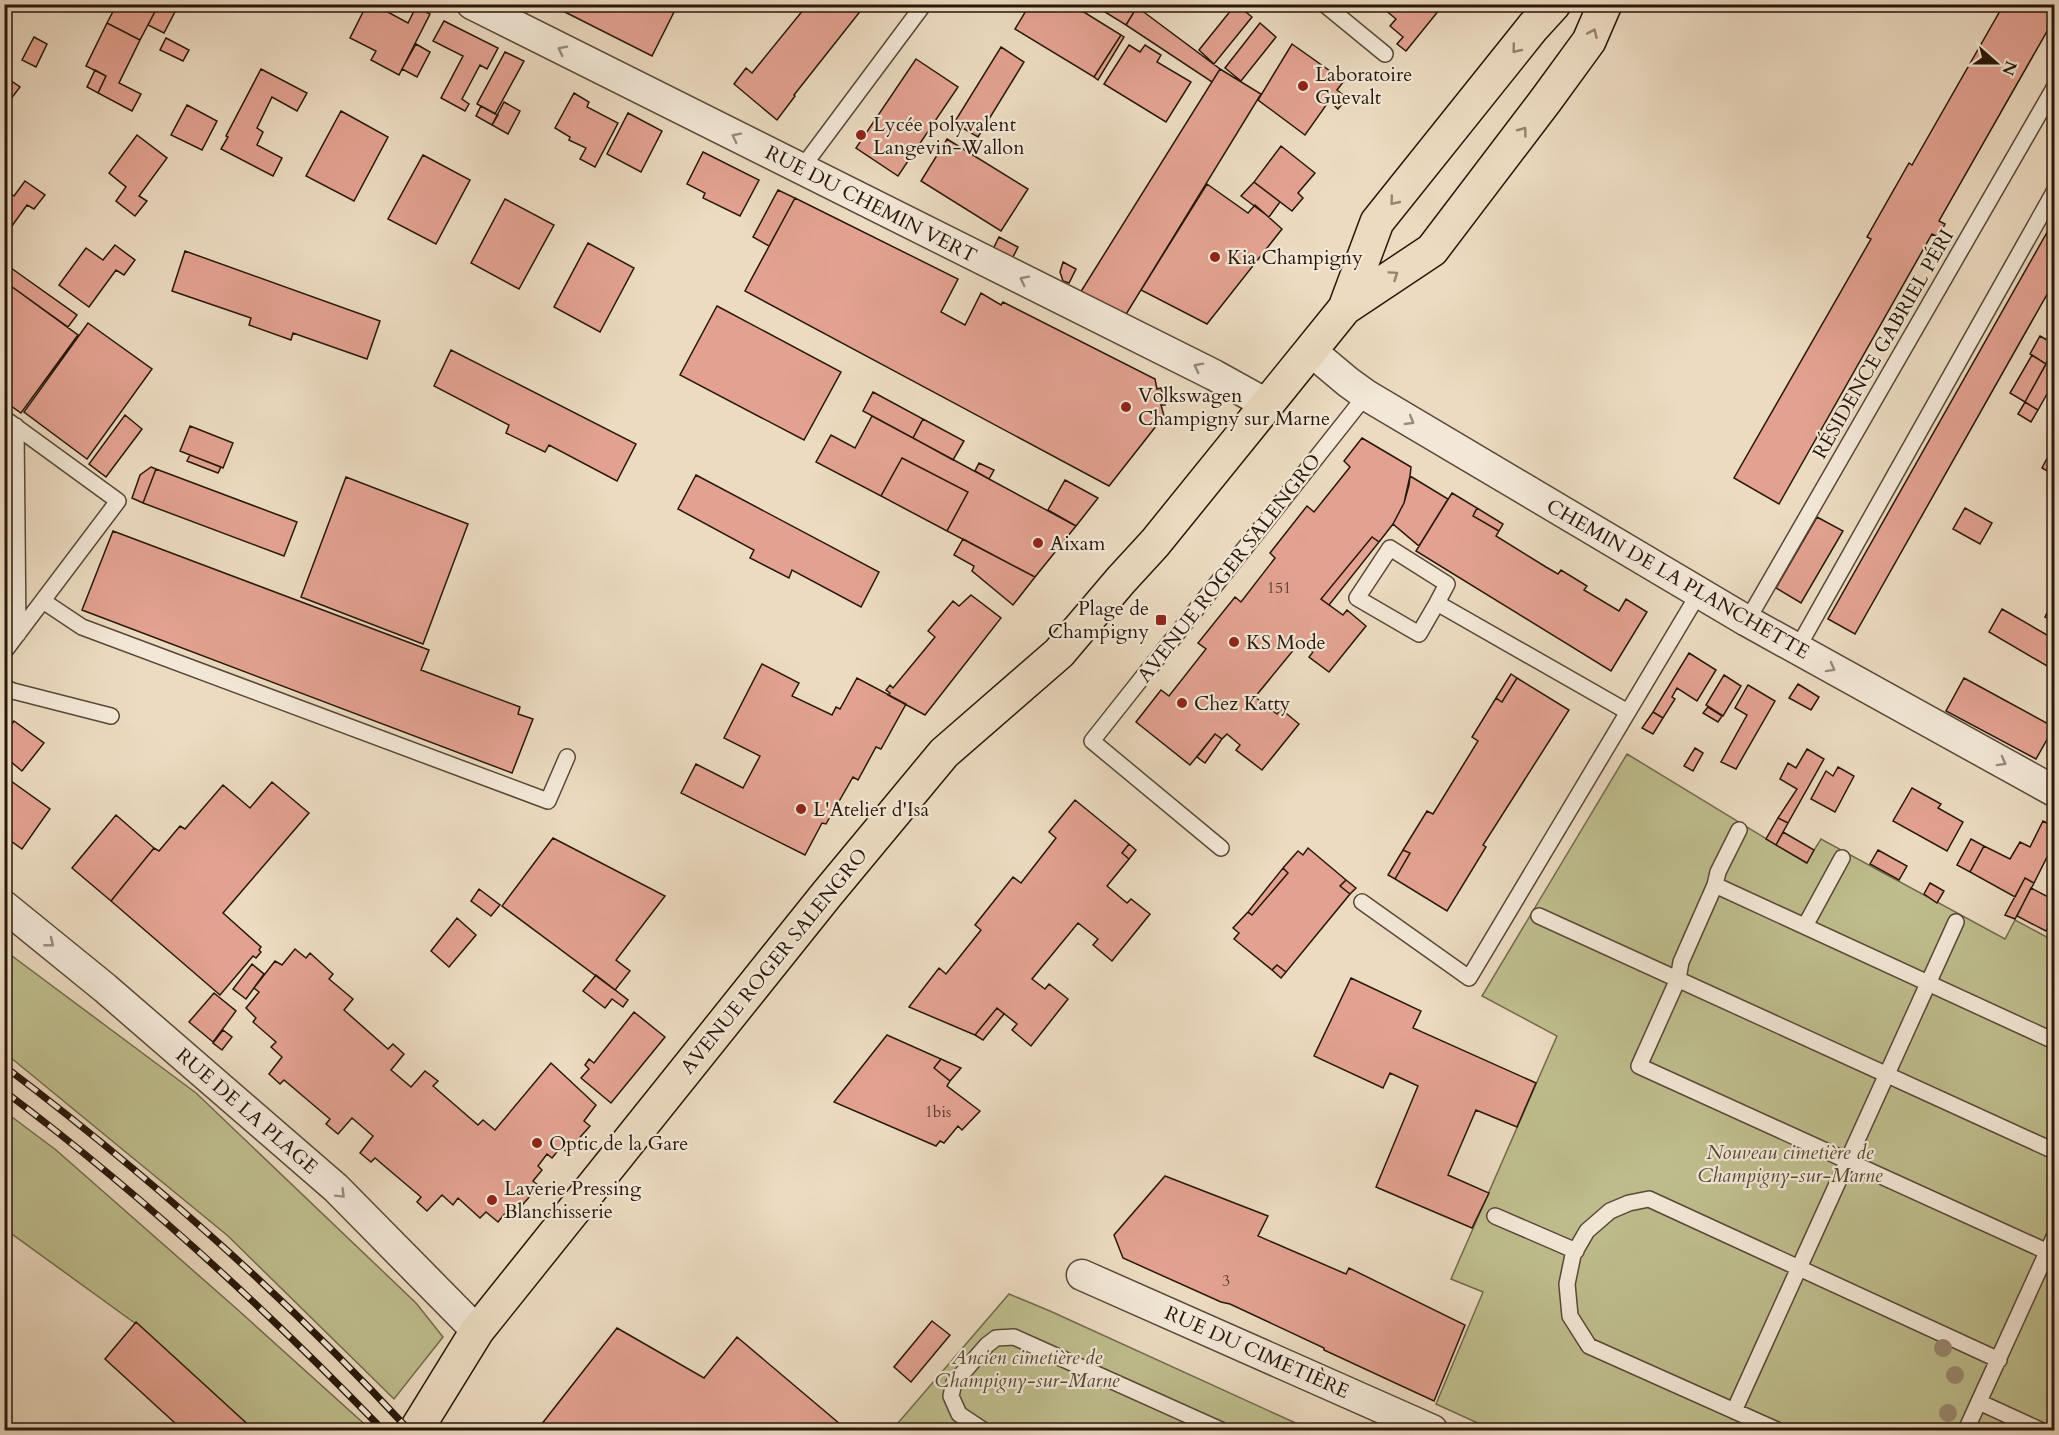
<svg xmlns="http://www.w3.org/2000/svg" width="2059" height="1435" viewBox="0 0 2059 1435" font-family="Cardo,serif">
	<style>
		.green { fill: #bfbe8e; stroke: #746a4c; stroke-width: 1.5 }
		.building { fill: #e3a291; stroke: #28170a; stroke-width: 1.5 }
		.lines { fill: none; stroke-linecap: round; stroke-linejoin: round }
		.lane-casing { stroke: #594838; stroke-width: 18 }
		.street-casing { stroke: #594838; stroke-width: 33 }
		.primary-casing { stroke: #28170a; stroke-width: 36 }
		.lane { stroke: #f3e8d7; stroke-width: 15 }
		.street { stroke: #f3e8d7; stroke-width: 30 }
		.primary { stroke: #ecdbc1; stroke-width: 33 }
		.rail-casing { stroke: #28170a; stroke-width: 7 }
		.rail { stroke: #f3e8d7; stroke-width: 4.5; stroke-dasharray: 14; stroke-linecap: butt }
		.tree { fill: #998b72 }
		.oneway { stroke: #94836f }
		.oneway2 { stroke: #988a7b }
		.poi-dot { fill: #8f2418; stroke: #f3e8d7; stroke-width: 2 }
		.labels { text-anchor: middle; dominant-baseline: central; stroke-width: 4.5; stroke-linejoin: round; paint-order: stroke }
		.number-label { font-size: 16px; fill: #573a2c }
		.poi-label { font-size: 20px; fill: #28170a; stroke: #f3e8d7; text-anchor: start }
		.street-label { font-size: 20px; fill: #28170a; stroke: #f3e8d7 }
		.park-label { font-size: 20px; font-style: italic; fill: #554932; stroke: #f3e8d7 }
	</style>
	<rect width="100%" height="100%" fill="#ecdbc1"/>
	<filter id="stains"><feTurbulence type="fractalNoise" baseFrequency=".00333" numOctaves="4"/><feColorMatrix values="0 0 0 0 .2 0 0 0 0 .09 0 0 0 0 .02 0 0 0 .5 -.17"/></filter>
	<radialGradient id="worn" r=".72"><stop offset=".6" stop-color="#630" stop-opacity="0"/><stop offset="1" stop-color="#630" stop-opacity=".3"/></radialGradient>
	<path class="green" d="M1627,754L1806,863L1821,839L2005,939L2015,920L2054,941V1430H1493L1436,1404L1483,1292L1451,1279L1557,1036L1482,996Z
		M4,950L196,1093L416,1303L443,1337L394,1399L228,1236L5,1053Z
		M4,1111L56,1150L238,1310L371,1430H252L136,1324L5,1229Z
		M1009,1294L1050,1311L1311,1430H892Z"/>
	<path class="building" d="M117,4H159L140,40L107,23Z
		M159,4H179L164,33L148,25Z
		M367,4H373L408,23L416,7L430,14L399,75L371,60L376,51L350,38Z
		M549,4H664L675,10L652,56Z
		M808,4H866L794,95L795,96L777,120L734,84L746,68L752,73Z
		M1030,4H1071L1121,35L1094,77L1015,29Z
		M1092,4H1133L1137,7L1126,25Z
		M1236,4L1252,17L1214,64L1199,50Z
		M1378,4H1444L1406,51L1397,44L1403,37L1390,26L1396,19Z
		M2004,4H2054V19L1939,221L1945,224L1938,237L1932,234L1779,504L1734,478L1871,239L1867,237L1909,163L1912,165Z
		M1137,7L1220,69L1212,82L1126,25Z
		M444,21L498,48L487,69L480,65L462,99L469,104L465,111L441,98L463,56L433,41Z
		M107,23L140,40L119,83L141,94L132,111L98,93L106,76L86,66Z
		M1260,23L1276,37L1241,81L1225,68Z
		M1121,35L1124,37L1098,80L1094,77Z
		M34,37L47,44L36,67L22,60Z
		M166,38L189,50L183,61L160,50Z
		M416,44L430,52L417,77L402,69Z
		M1292,44L1344,81L1337,90L1347,98L1338,109L1329,101L1305,135L1258,100Z
		M1129,45L1140,52L1145,45L1161,55L1157,62L1191,82L1166,122L1104,84Z
		M1001,47L1024,62L978,137L954,123Z
		M505,52L524,61L495,114L477,104Z
		M916,59L958,87L898,176L856,148Z
		M261,69L307,93L297,111L272,97L257,128L263,132L257,145L282,158L273,176L221,149L228,137L226,136Z
		M1220,69L1261,94L1125,316L1080,293Z
		M95,70L106,76L98,93L87,87Z
		M4,76L20,87L4,108Z
		M574,93L589,102L587,107L618,123L595,167L580,159L586,148L569,140L570,137L555,128Z
		M504,102L520,111L508,134L492,125Z
		M187,105L217,121L202,150L171,135Z
		M481,106L498,115L492,125L476,116Z
		M341,111L388,137L354,201L306,176Z
		M628,113L662,131L641,172L607,154Z
		M137,135L167,158L139,196L147,201L135,216L116,201L126,187L109,173Z
		M947,139L1028,189L1001,231L921,181Z
		M1281,146L1315,173L1298,193L1303,198L1292,211L1254,182Z
		M703,152L759,180L740,216L703,198L705,193L687,184Z
		M423,155L470,180L436,244L388,219Z
		M25,181L45,195L34,209L27,205L4,237V189L14,196Z
		M1254,182L1280,202L1269,217L1241,196Z
		M1207,184L1248,213L1255,205L1282,229L1207,324L1141,290Z
		M778,190L795,198L769,246L753,237Z
		M795,198L958,279L941,312L965,325L981,293L1001,305L1003,302L1155,379L1157,389L1161,388L1165,405H1161L1164,416L1109,486L745,291Z
		M505,199L554,225L519,289L471,263Z
		M2054,220V282L1855,634L1828,619Z
		M999,237L1018,247L1012,259L993,249Z
		M588,243L634,268L600,332L554,307Z
		M115,245L135,260L124,275L116,270L89,307L59,285L86,248L103,260Z
		M185,251L380,321L367,359L293,333L291,340L249,325L251,318L172,291Z
		M1063,262L1076,269L1069,283L1063,281L1060,272Z
		M4,263L77,315L68,327L4,281Z
		M4,281L78,335L21,413L4,401Z
		M717,306L841,372L804,440L680,375Z
		M88,323L152,369L87,459L24,412Z
		M2040,336L2054,344V349L2046,364L2030,354Z
		M2054,349V399L2047,394L2038,410L2025,402Z
		M451,350L636,444L617,481L549,445L545,452L506,433L509,425L434,386Z
		M2032,355L2046,364L2025,402L2010,393Z
		M873,392L923,419L913,438L863,411Z
		M2025,402L2038,410L2031,422L2018,414Z
		M125,415L142,429L106,477L89,464Z
		M872,416L913,438L1076,526L1035,577L947,531L968,492L902,458L881,496L816,462L831,435L855,448Z
		M923,419L964,441L953,460L913,438Z
		M190,426L233,443L223,468L180,451Z
		M1362,438L1411,467L1409,485L1404,503L1393,524L1379,542L1372,537L1321,599L1343,615L1347,610L1366,626L1329,672L1309,657L1313,652L1300,642L1255,697L1277,714L1281,709L1299,724L1262,770L1236,750L1240,745L1227,734L1222,739L1215,734L1190,765L1136,722L1161,690L1169,696L1206,649L1198,643L1235,597L1241,602L1275,558L1270,553L1307,506L1314,512L1350,467L1344,461Z
		M2054,445V475L2042,468Z
		M190,455L221,467L218,473L187,461Z
		M902,458L968,492L947,531L881,496Z
		M979,463L994,470L989,479L975,471Z
		M151,467L156,469L143,503L132,498L140,475Z
		M156,469L297,522L284,556L143,503Z
		M696,475L879,572L861,607L792,570L789,578L750,558L754,550L678,509Z
		M1410,476L1448,499L1419,546L1393,524L1404,503Z
		M346,477L468,524L423,644L301,597Z
		M1065,480L1098,498L1076,526L1048,510Z
		M1452,493L1477,508L1473,516L1499,531L1496,536L1546,567L1558,574L1561,570L1587,586L1584,590L1619,611L1626,599L1647,612L1611,671L1416,551Z
		M1477,508L1503,524L1499,531L1473,516Z
		M1965,508L1992,523L1980,544L1953,529Z
		M1817,517L1843,531L1801,603L1776,588Z
		M113,531L429,650L421,670L520,707L518,714L533,719L512,773L82,610Z
		M1372,537L1379,542L1329,605L1321,599Z
		M963,539L1035,577L1013,605L972,571L974,566L954,555Z
		M971,595L1001,618L925,715L888,695L890,693L886,690L890,685L893,688L935,637L928,631L953,601L959,606Z
		M2054,599V622L2045,617Z
		M2002,609L2054,639V670L1989,632Z
		M1689,653L1716,670L1697,701L1677,688L1672,697L1675,699L1663,718L1653,712Z
		M762,664L799,683L792,696L832,715L836,707L840,709L857,678L906,704L881,749L876,747L858,780L853,777L826,824L822,823L805,855L681,793L696,764L743,788L760,756L724,738Z
		M1511,674L1517,678L1502,702L1496,698Z
		M1724,675L1741,686L1723,716L1706,705Z
		M1517,678L1569,710L1483,845L1486,847L1447,911L1395,879L1410,853L1403,850L1427,811L1433,814L1478,741L1472,737L1496,698L1502,702Z
		M1964,678L2054,727L2036,759L1946,711Z
		M1798,684L1819,697L1811,710L1789,698Z
		M1748,685L1775,701L1736,769L1721,762L1747,715L1735,708Z
		M1708,707L1722,716L1718,722L1703,713Z
		M1653,712L1663,718L1653,734L1642,728Z
		M14,721L44,743L22,771L4,756V734Z
		M1215,734L1222,739L1205,763L1197,757Z
		M1695,748L1703,753L1693,771L1684,766Z
		M1807,749L1824,759L1788,823L1778,818L1797,789L1780,779L1788,763L1796,768Z
		M1838,767L1854,776L1835,812L1811,799L1826,771L1833,776Z
		M4,776L50,809L22,849L4,836Z
		M272,782L309,813L223,913L261,947L259,950L261,952L256,958L253,956L220,995L111,901L154,848L159,851L180,826L185,829L223,785L250,808Z
		M1912,788L1941,804L1938,808L1963,822L1947,851L1893,821Z
		M1075,800L1129,844L1122,853L1129,859L1107,886L1127,903L1131,899L1150,914L1112,961L1093,945L1098,939L1078,923L1032,979L1045,989L1049,984L1068,999L1031,1046L1012,1030L1017,1024L997,1008L975,1035L909,1007L939,968L946,974L981,930L975,925L1013,877L1021,883L1056,838L1049,832Z
		M116,815L154,848L111,901L72,868Z
		M1778,818L1788,823L1776,845L1766,839Z
		M2043,821L2054,827V843L2034,883L2025,878L2015,897L1970,872L1984,846L2010,859L2020,842L2030,847Z
		M1783,832L1814,850L1807,863L1776,845Z
		M553,838L665,896L616,960L630,971L615,990L502,906Z
		M1971,839L1984,846L1970,872L1957,865Z
		M1129,844L1136,850L1129,859L1122,853Z
		M1308,848L1346,880L1340,886L1350,894L1286,972L1277,965L1272,970L1234,939L1239,933L1233,928L1248,912L1252,915L1288,873L1283,868L1298,851L1303,855Z
		M1403,850L1410,853L1395,879L1388,875Z
		M1878,850L1907,866L1899,880L1870,864Z
		M1283,868L1288,873L1252,915L1248,912Z
		M2025,878L2034,883L2015,919L2005,915Z
		M1346,880L1356,888L1350,894L1340,886Z
		M1930,883L1944,891L1937,903L1924,894Z
		M2031,888L2054,900V916L2046,931L2017,916Z
		M479,889L500,905L491,916L471,901Z
		M457,918L476,935L449,967L431,951Z
		M295,949L306,958L310,953L333,974L329,979L353,999L344,1010L388,1049L393,1044L404,1054L391,1070L411,1087L425,1071L438,1081L433,1086L478,1125L483,1120L495,1130L551,1063L596,1105L584,1121L590,1126L567,1152L561,1147L552,1158L547,1154L538,1166L542,1170L533,1181L539,1186L517,1211L511,1206L498,1222L486,1212L480,1218L458,1198L453,1205L442,1195L427,1211L417,1202L421,1197L375,1158L371,1162L360,1153L373,1136L352,1118L338,1134L326,1124L330,1119L284,1080L280,1084L269,1074L282,1057L271,1047L276,1042L253,1022L256,1018L246,1008L259,992L254,988L275,961L282,965Z
		M252,964L264,974L246,999L233,989Z
		M1277,965L1286,972L1281,978L1272,970Z
		M596,975L628,1000L623,1007L612,999L605,1008L583,991Z
		M1351,978L1421,1011L1413,1028L1536,1083L1517,1127L1476,1110L1448,1175L1489,1193L1472,1228L1376,1187L1418,1086L1390,1073L1383,1088L1314,1056Z
		M214,993L236,1011L213,1042L189,1022Z
		M997,1008L1004,1014L983,1040L975,1035Z
		M634,1012L665,1037L611,1103L581,1078L589,1069L585,1065L589,1059L594,1063Z
		M223,1030L232,1037L222,1050L213,1043Z
		M887,1035L941,1059L934,1068L950,1081L947,1086L980,1111L962,1130L958,1126L944,1143L940,1141L936,1146L834,1102Z
		M941,1059L961,1068L950,1081L934,1068Z
		M1165,1176L1268,1216L1258,1236L1346,1274L1349,1268L1465,1325L1434,1401L1324,1350V1348L1230,1304L1221,1302L1123,1258L1114,1235Z
		M932,1321L950,1335L911,1382L894,1367Z
		M136,1322L254,1430H170L176,1424L105,1359Z
		M617,1328L704,1378L737,1337L847,1430H537Z"/>
	<g class="lines">
		<defs>
			<path id="lane" d="M1324,4L1385,54
				M801,169L924,4
				M4,418L118,501L4,652
				M16,426L18,634
				M43,601L82,627L548,801L567,757
				M1437,603L1419,634L1357,598L1390,548L1447,584L1437,603L1628,712
				M1747,621L2054,88
				M1797,649L2054,192
				M4,687L13,691L111,716
				M1739,830L1718,872L1715,885L1681,962L1678,979L1639,1066L2048,1252
				M1221,848L1092,741L1366,395
				M1715,885L2054,1041
				M1362,902L1469,978L1699,593
				M1539,916L2054,1151
				M1805,926L1842,858
				M1495,1216L1576,1251
				M1979,1402L2040,1430
				M1734,1411L1956,922
				M983,1430L959,1414L951,1396L954,1383L987,1345L996,1338L1014,1337L1221,1430
				M1777,1430L1589,1346L1570,1316L1567,1284L1573,1255L1587,1231L1610,1211L1629,1203L1649,1199L1999,1360
				M1966,1430L2054,1237"/>
			<path id="street" d="M472,4L1214,375L1268,405
				M1311,351L1348,382L1366,395L1747,621L2054,791
				M4,906L105,988L336,1188L477,1331
				M1082,1275L1432,1430"/>
			<path id="primary" d="M1345,308L1377,222L1533,27L1554,4
				M416,1430L477,1331L827,894L944,753L1059,653L1121,580L1155,543L1345,308L1432,250L1546,100L1589,41L1605,4"/>
		</defs>
		<use href="#lane" class="lane-casing"/>
		<use href="#street" class="street-casing"/>
		<use href="#primary" class="primary-casing"/>
		<use href="#lane" class="lane"/>
		<use href="#street" class="street"/>
		<use href="#primary" class="primary"/>
		<defs>
			<path id="rail" d="M4,1066C149,1176 286,1297 409,1430
				M4,1091C140,1193 265,1308 383,1430"/>
		</defs>
		<use href="#rail" class="rail-casing"/>
		<use href="#rail" class="rail"/>
	</g>
	<g class="tree">
		<circle cx="1943" cy="1348" r="9"/>
		<circle cx="1955" cy="1375" r="9"/>
		<circle cx="1948" cy="1413" r="9"/>
	</g>
	<defs><path id="oneway-chevron" d="M-2-3.5L2.5 0L-2 3.5" fill="none" stroke-width="1.6" stroke-linecap="round" stroke-linejoin="round" transform="scale(1.5)"/></defs>
	<g class="oneway">
		<use href="#oneway-chevron" transform="translate(1593 33) rotate(-66)"/>
		<use href="#oneway-chevron" transform="translate(1516 49) rotate(129)"/>
		<use href="#oneway-chevron" transform="translate(1523 131) rotate(-53)"/>
		<use href="#oneway-chevron" transform="translate(1394 201) rotate(129)"/>
		<use href="#oneway-chevron" transform="translate(1394 275) rotate(-34)"/>
	</g>
	<g class="oneway2">
		<use href="#oneway-chevron" transform="translate(562 50) rotate(-153)"/>
		<use href="#oneway-chevron" transform="translate(736 137) rotate(-153)"/>
		<use href="#oneway-chevron" transform="translate(1024 280) rotate(-153)"/>
		<use href="#oneway-chevron" transform="translate(1198 367) rotate(-153)"/>
		<use href="#oneway-chevron" transform="translate(1410 421) rotate(31)"/>
		<use href="#oneway-chevron" transform="translate(1831 668) rotate(29)"/>
		<use href="#oneway-chevron" transform="translate(2002 762) rotate(29)"/>
		<use href="#oneway-chevron" transform="translate(50 943) rotate(39)"/>
		<use href="#oneway-chevron" transform="translate(341 1194) rotate(45)"/>
	</g>
	<g class="poi-dot">
		<circle cx="1303" cy="86" r="6"/>
		<circle cx="861" cy="135" r="6"/>
		<circle cx="1215" cy="257" r="6"/>
		<circle cx="1126" cy="407" r="6"/>
		<circle cx="1038" cy="543" r="6"/>
		<rect x="1155" y="614" width="12" height="12" rx="3"/>
		<circle cx="1234" cy="642" r="6"/>
		<circle cx="1182" cy="703" r="6"/>
		<circle cx="801" cy="809" r="6"/>
		<circle cx="537" cy="1143" r="6"/>
		<circle cx="492" cy="1200" r="6"/>
	</g>
	<g class="labels">
		<g class="number-label">
			<text x="1279" y="588">151</text>
			<text x="938" y="1112">1bis</text>
			<text x="1226" y="1281">3</text>
		</g>
		<g class="poi-label">
			<text x="1315" y="74">Laboratoire<tspan x="1315" dy="23">Guevalt</tspan></text>
			<text x="873" y="124">Lycée polyvalent<tspan x="873" dy="23">Langevin-Wallon</tspan></text>
			<text x="1227" y="257">Kia Champigny</text>
			<text x="1138" y="395">Volkswagen<tspan x="1138" dy="23">Champigny sur Marne</tspan></text>
			<text x="1050" y="543">Aixam</text>
			<text x="1149" y="608" text-anchor="end">Plage de<tspan x="1149" dy="23">Champigny</tspan></text>
			<text x="1246" y="642">KS Mode</text>
			<text x="1194" y="703">Chez Katty</text>
			<text x="813" y="809">L'Atelier d'Isa</text>
			<text x="549" y="1143">Optic de la Gare</text>
			<text x="504" y="1188">Laverie Pressing<tspan x="504" dy="23">Blanchisserie</tspan></text>
		</g>
		<g class="street-label">
			<text transform="translate(871 204) rotate(27)">RUE DU CHEMIN VERT</text>
			<text transform="translate(1883 344) rotate(-60)">RÉSIDENCE GABRIEL PÉRI</text>
			<text transform="translate(1229 568) rotate(-52)">AVENUE ROGER SALENGRO</text>
			<text transform="translate(1678 579) rotate(30)">CHEMIN DE LA PLANCHETTE</text>
			<text transform="translate(774 961) rotate(-51)">AVENUE ROGER SALENGRO</text>
			<text transform="translate(247 1111) rotate(41)">RUE DE LA PLAGE</text>
			<text transform="translate(1257 1352) rotate(24)">RUE DU CIMETIÈRE</text>
		</g>
		<g class="park-label">
			<text x="1790" y="1152">Nouveau cimetière de<tspan x="1790" dy="23">Champigny-sur-Marne</tspan></text>
			<text x="1027" y="1357">Ancien cimetière de<tspan x="1027" dy="23">Champigny-sur-Marne</tspan></text>
		</g>
	</g>
	<rect width="2059" height="1435" fill="none" stroke="#ecdbc1" stroke-width="24"/>
	<rect x="6" y="6" width="2047" height="1423" fill="none" stroke="#28170a" stroke-width="3"/>
	<rect x="12" y="12" width="2035" height="1411" fill="none" stroke="#28170a" stroke-width="1.5"/>
	<g transform="translate(1996 63) rotate(111)" stroke="#f3e8d7" stroke-width="4.5" paint-order="stroke">
	<path d="M0-4.5L10 22L0 15L-10 22Z" fill="#28170a"/>
	<text y="-9" font-size="16" font-weight="bold" text-anchor="middle" fill="#28170a">N</text>
	</g>
	<rect width="100%" height="100%" filter="url(#stains)"/>
	<rect width="100%" height="100%" fill="url(#worn)"/>
</svg>
